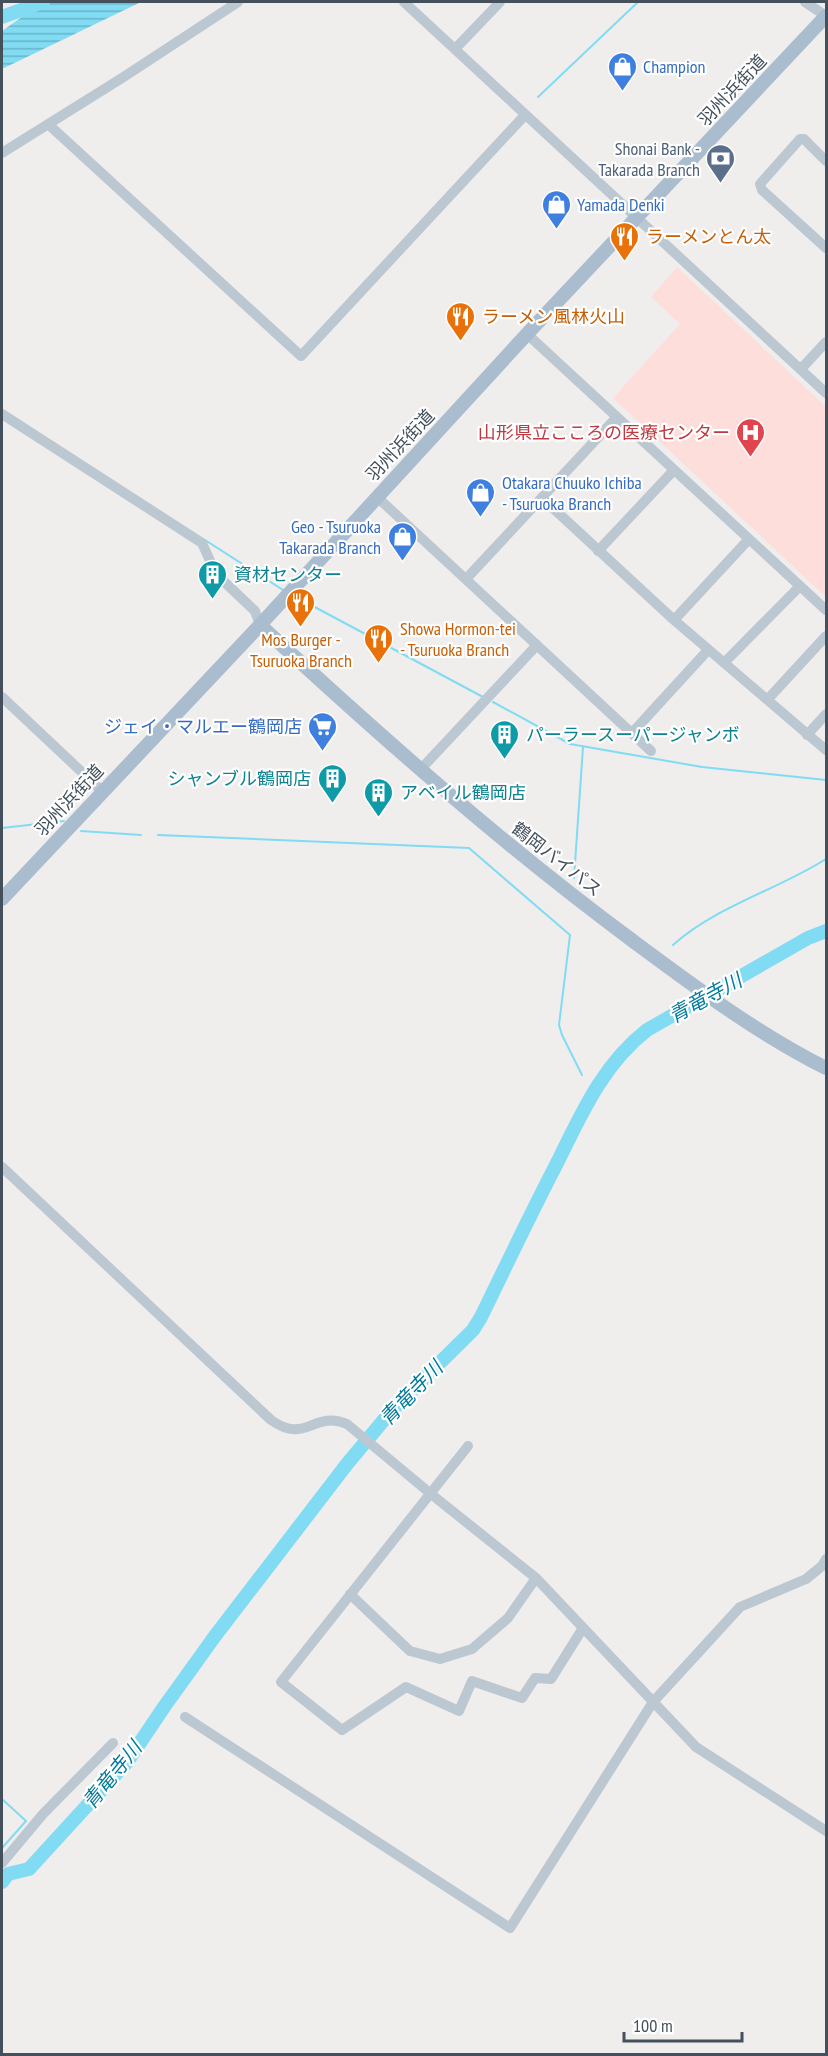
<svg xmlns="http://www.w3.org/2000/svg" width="828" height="2056" viewBox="0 0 828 2056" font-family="'PT Sans Narrow','Noto Sans JP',sans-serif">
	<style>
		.medical { fill: #fddedb }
		.water { fill: url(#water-rules) }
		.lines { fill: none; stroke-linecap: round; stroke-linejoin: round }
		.stream { stroke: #80dbf3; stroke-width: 2 }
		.river { stroke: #80dbf3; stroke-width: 14 }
		.minor { stroke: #bcc8d1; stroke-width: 10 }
		.major { stroke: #aabdcf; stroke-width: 14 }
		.labels { text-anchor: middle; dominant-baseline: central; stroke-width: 4.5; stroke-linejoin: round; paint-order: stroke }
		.shop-label { font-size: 18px; fill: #366cbe; stroke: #fff; text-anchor: start }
		.street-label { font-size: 18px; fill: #44515c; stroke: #fff }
		.service-label { font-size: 18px; fill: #4e5e75; stroke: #fff; text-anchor: end }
		.food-label { font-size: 18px; fill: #c56008; stroke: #fff; text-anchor: start }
		.health-label { font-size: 18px; fill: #be3a42; stroke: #fff; text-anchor: end }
		.culture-label { font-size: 18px; fill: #0d838f; stroke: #fff; text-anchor: start }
		.water-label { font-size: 20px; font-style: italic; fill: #037a9b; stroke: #fff }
	</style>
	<defs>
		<pattern id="water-rules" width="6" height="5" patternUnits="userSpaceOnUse" patternTransform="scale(1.5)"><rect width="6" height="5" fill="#80dbf3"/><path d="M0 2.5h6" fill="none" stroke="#6ab4c8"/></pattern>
	</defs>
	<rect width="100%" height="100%" fill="#f0eded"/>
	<path class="medical" d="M677,267L826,407V597L613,398L680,324L651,297Z"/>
	<path class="water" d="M43,2H141L2,69V31Z"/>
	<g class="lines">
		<path class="stream" d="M538,97L638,2
			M205,540L283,590
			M296,597L483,697
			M493,702L570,744L702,767L826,780
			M2,828L64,821
			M81,831L141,835
			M158,835L469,848L570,935L559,1025L562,1035L582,1075
			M574,878L583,747
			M673,945C717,906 777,890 826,859
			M590,1087L593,1093
			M2,1799L26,1821L2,1848"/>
		<path class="river" d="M2,17L43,2
			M2,1882L8,1874L29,1869L127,1762L164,1707L215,1636L347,1464L393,1409L473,1330L481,1317C506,1266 530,1215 556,1165C581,1115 602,1065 647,1030L808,938L826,931"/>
		<path class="minor" d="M404,2L826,393
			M805,2L826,16
			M455,49L500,2
			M48,124L301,356L525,115
			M2,153L122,78L238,2
			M826,161L804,139H800L760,184L762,190L826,248
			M527,334L826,610
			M801,369L826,342
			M2,414L202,543L216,574L255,611L260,625
			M377,497L651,751
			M542,498L674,620L826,750
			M598,551L674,470
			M466,579L617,417
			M674,620L749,539
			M724,663L800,586
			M2,697L102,791
			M768,699L826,636
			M632,733L708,650
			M807,735L826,714
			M420,770L537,645
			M2,1167L271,1420C306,1445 313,1410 347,1424L431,1494L536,1578L696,1747L826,1831
			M468,1446L281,1682L342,1730L406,1687L459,1711L472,1681L522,1698L535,1678L551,1679L583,1628
			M350,1594L410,1651L440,1659L472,1649L508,1618L536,1578
			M185,1717L510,1928L653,1702L740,1607L806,1579L822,1566L826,1559
			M2,1863L43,1814L113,1743"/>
		<path class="major" d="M260,625C380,736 502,844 633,941C695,987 758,1034 826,1068
			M2,899L260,625L527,334L826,16"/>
	</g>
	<defs>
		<symbol id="shop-pin" viewBox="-11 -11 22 30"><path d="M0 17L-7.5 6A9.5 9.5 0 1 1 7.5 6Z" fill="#3f7fe0" stroke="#fff"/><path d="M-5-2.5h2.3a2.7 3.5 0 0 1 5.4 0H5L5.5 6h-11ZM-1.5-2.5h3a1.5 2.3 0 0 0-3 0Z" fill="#fff"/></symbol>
		<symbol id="bank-pin" viewBox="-11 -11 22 30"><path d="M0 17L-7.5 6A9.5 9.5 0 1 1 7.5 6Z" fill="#5c6f8a" stroke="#fff"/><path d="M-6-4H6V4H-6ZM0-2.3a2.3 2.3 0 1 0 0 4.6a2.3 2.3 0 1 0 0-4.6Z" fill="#fff"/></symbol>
		<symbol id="restaurant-pin" viewBox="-11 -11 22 30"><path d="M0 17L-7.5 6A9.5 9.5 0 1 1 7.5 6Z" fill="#e8710a" stroke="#fff"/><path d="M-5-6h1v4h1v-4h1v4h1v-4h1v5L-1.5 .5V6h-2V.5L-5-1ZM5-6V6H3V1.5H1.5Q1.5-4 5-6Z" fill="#fff"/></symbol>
		<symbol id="hospital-pin" viewBox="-11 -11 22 30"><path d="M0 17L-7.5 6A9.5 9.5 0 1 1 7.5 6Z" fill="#e0444e" stroke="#fff"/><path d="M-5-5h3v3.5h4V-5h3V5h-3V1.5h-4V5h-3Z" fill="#fff"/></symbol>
		<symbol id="building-pin" viewBox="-11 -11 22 30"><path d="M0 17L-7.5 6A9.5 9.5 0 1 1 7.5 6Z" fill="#0f9aa8" stroke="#fff"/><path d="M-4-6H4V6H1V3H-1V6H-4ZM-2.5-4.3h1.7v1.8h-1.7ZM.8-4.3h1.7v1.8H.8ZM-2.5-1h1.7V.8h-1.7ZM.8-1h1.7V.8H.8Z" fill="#fff"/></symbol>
		<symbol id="supermarket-pin" viewBox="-11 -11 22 30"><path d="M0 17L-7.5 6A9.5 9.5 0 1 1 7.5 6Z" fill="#3f7fe0" stroke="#fff"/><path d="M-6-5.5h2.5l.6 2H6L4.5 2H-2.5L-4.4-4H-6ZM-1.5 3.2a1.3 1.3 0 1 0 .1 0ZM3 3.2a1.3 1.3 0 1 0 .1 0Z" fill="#fff"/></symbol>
	</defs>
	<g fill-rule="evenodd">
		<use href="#shop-pin" x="606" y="50" width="33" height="45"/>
		<use href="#bank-pin" x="704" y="142" width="33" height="45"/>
		<use href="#shop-pin" x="540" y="188" width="33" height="45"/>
		<use href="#restaurant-pin" x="608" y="220" width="33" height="45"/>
		<use href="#restaurant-pin" x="444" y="300" width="33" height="45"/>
		<use href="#hospital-pin" x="734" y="416" width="33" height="45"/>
		<use href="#shop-pin" x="464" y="476" width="33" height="45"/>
		<use href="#shop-pin" x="386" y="520" width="33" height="45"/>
		<use href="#building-pin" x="196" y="558" width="33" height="45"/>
		<use href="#restaurant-pin" x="284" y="586" width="33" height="45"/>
		<use href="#restaurant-pin" x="362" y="622" width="33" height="45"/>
		<use href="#supermarket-pin" x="306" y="710" width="33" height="45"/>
		<use href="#building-pin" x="488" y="718" width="33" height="45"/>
		<use href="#building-pin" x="316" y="762" width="33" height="45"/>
		<use href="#building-pin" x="362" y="776" width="33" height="45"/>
	</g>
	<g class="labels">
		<g class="shop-label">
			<text x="643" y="66">Champion</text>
			<text x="577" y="204">Yamada Denki</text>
			<text x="502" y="482">Otakara Chuuko Ichiba<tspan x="502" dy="21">- Tsuruoka Branch</tspan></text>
			<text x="381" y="526" text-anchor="end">Geo - Tsuruoka<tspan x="381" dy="21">Takarada Branch</tspan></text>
			<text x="302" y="726" text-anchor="end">ジェイ・マルエー鶴岡店</text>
		</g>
		<g class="street-label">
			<text transform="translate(732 90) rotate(-47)">羽州浜街道</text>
			<text transform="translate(400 445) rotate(-47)">羽州浜街道</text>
			<text transform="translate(69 800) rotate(-47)">羽州浜街道</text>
			<text transform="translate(557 859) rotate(38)">鶴岡バイパス</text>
		</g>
		<g class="service-label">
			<text x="700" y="148">Shonai Bank -<tspan x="700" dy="21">Takarada Branch</tspan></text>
		</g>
		<g class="food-label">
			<text x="646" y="236">ラーメンとん太</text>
			<text x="482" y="316">ラーメン風林火山</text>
			<text x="400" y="628">Showa Hormon-tei<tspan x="400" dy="21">- Tsuruoka Branch</tspan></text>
			<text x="301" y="639" text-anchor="middle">Mos Burger -<tspan x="301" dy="21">Tsuruoka Branch</tspan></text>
		</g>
		<g class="health-label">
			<text x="730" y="432">山形県立こころの医療センター</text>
		</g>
		<g class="culture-label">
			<text x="234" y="574">資材センター</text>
			<text x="526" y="734">パーラースーパージャンボ</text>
			<text x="311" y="778" text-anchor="end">シャンブル鶴岡店</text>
			<text x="400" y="792">アベイル鶴岡店</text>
		</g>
		<g class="water-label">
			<text transform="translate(705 998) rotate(-29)">青竜寺川</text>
			<text transform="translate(411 1393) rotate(-46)">青竜寺川</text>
			<text transform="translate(112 1775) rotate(-51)">青竜寺川</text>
		</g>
	</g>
	<rect width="828" height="2056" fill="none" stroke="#44515c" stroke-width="6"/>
	<path d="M624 2032v9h118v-9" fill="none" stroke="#44515c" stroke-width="3"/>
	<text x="633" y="2032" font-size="18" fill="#44515c" stroke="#ffffff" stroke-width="4.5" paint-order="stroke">100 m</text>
</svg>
